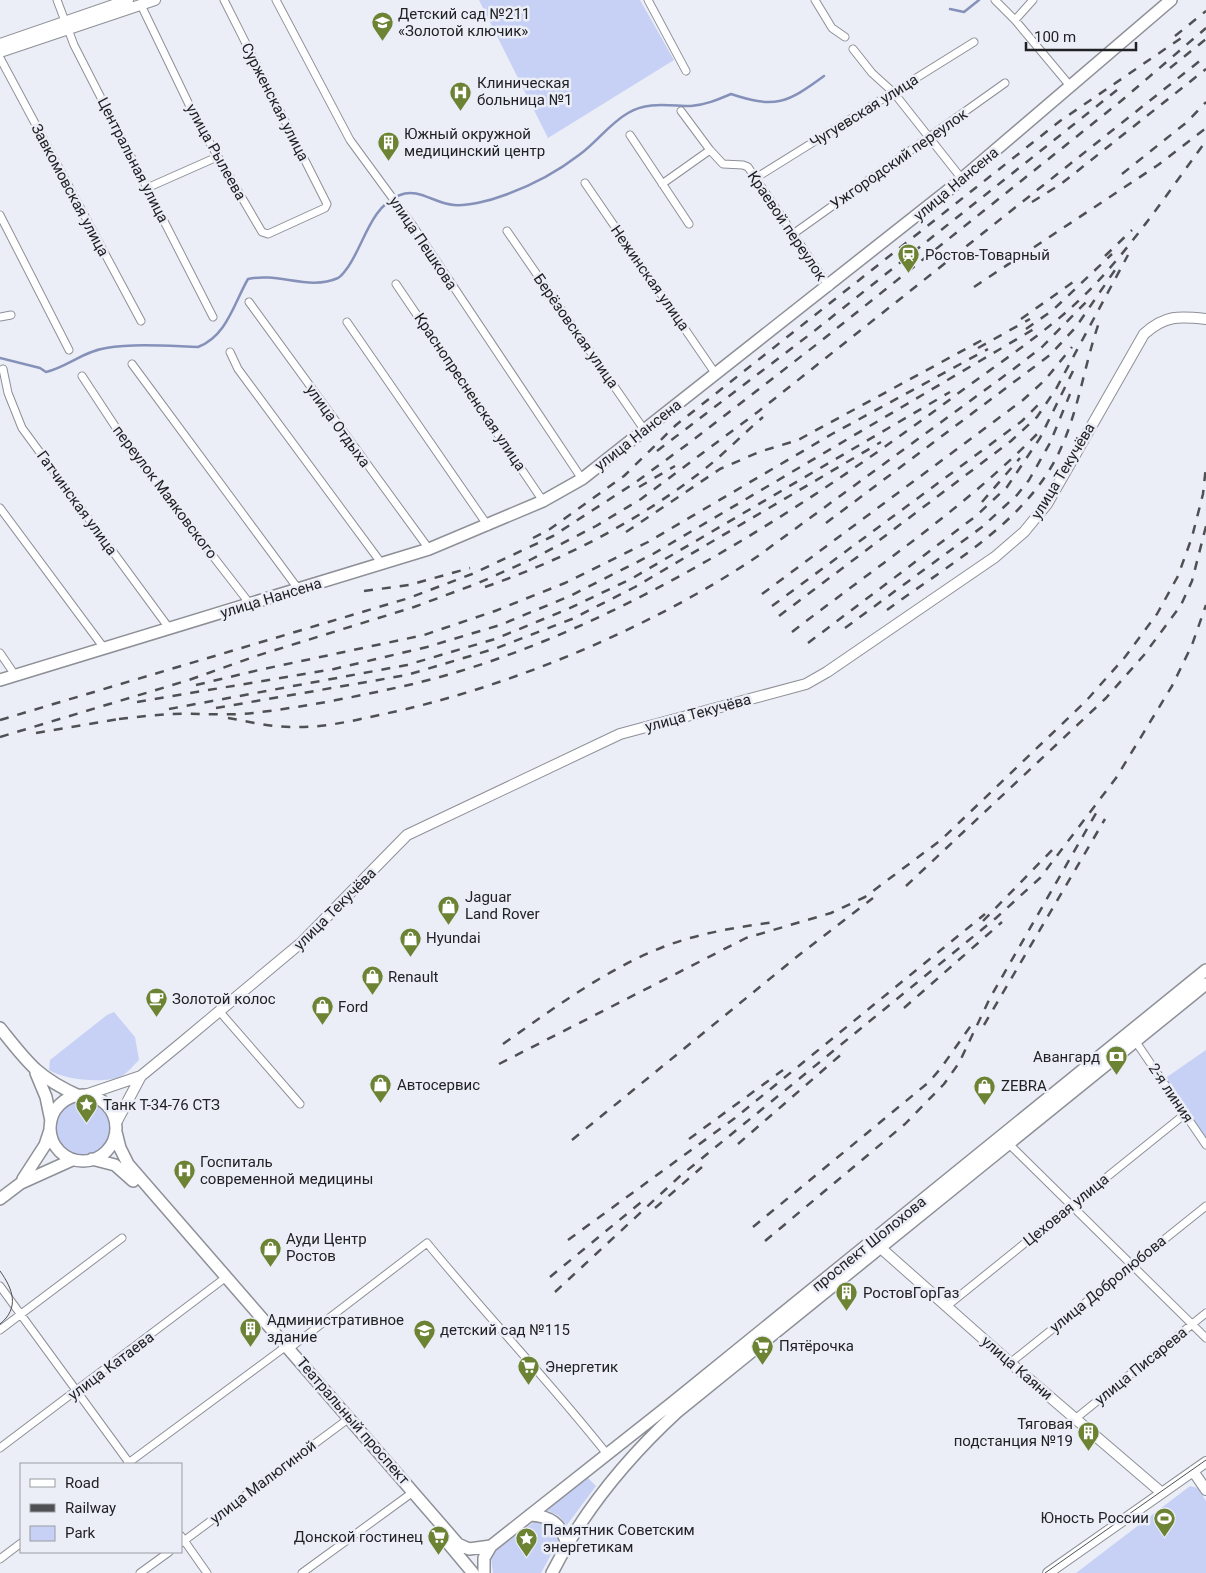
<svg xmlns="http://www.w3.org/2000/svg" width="1206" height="1573" viewBox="0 0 1206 1573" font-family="Roboto,sans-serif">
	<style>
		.green { fill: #c7d1f6 }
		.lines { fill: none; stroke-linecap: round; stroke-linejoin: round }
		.stream { stroke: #8691ba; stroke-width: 2.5 }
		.street-casing { stroke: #8e9098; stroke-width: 9 }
		.secondary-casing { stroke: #8e9098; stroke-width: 12 }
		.primary-casing { stroke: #8e9098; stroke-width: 14 }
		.street { stroke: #fff; stroke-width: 7 }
		.secondary { stroke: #fff; stroke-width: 10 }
		.primary { stroke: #fff; stroke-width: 11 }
		.tram { stroke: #4e5054; stroke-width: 1 }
		.rail { stroke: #4e5054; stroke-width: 2.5; stroke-dasharray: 9 9; stroke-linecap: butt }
		.labels { text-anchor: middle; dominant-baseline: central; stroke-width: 5; stroke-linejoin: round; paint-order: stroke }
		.poi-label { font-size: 15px; fill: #212225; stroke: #ebeef6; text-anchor: start }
		.street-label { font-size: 15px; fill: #212225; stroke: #ebeef6 }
	</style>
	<rect width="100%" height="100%" fill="#ebeef6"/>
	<path class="green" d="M479,0H640L674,60L548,138Z
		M114,1012L135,1037L139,1060C134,1065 128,1072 122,1076C105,1084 64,1080 49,1070L50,1060L107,1015Z
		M1206,1050V1138L1164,1079Z
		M55 1127a28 28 0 1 1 56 0a28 28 0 1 1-56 0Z
		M588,1478L596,1486L567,1525L559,1516L547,1510Z
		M1190,1486L1198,1488L1206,1501V1573H1076Z
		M537,1520L548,1522L559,1535V1540L541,1573H493L491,1558L496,1550Z"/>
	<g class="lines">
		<path class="stream" d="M950,9L964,12L979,0
			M0,358L40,368L46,372C67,367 84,351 106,348C136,343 169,346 198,347C227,336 234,303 248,279C278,272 309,291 338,278C342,276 345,271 348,267C364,244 371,206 400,195C418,187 435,204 454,205C468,206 489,201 502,196C528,187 557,172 579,155C596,143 609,124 628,113C647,101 670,106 691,106C705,105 717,100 731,94C776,109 787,103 824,76"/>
		<defs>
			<path id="street" d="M57,0L74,45L213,317
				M276,0L350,140L413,226L582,479
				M648,0L686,71
				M815,0L832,28L845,37
				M995,0L1015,20L1071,87
				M141,5L197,121L262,232L268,234L325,208L327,204L224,0
				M1015,20L1033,0
				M853,49L872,73L894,93L962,179
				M0,58L141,321
				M681,111L710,150L723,164L743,165L748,167L829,287
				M630,135L689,224
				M754,179L974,42
				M585,183L715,373
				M662,184L710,150
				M147,188L217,157
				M0,215L69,350
				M507,231L645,431
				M793,234L1005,83
				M396,284L543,501
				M249,302L429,549
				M0,317L11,315
				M347,322L488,526
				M230,352L238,369L382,564
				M132,364L299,590
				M3,369L8,393L22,428L169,628
				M82,376L130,449L250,604
				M0,508L104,648
				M0,653L15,675
				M220,1012L300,1104
				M1136,1042L1206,1145
				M1009,1144L1206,1338
				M0,1286L130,1464
				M947,1306L1185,1114
				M0,1330L122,1238
				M290,1348L427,1243C486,1315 550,1382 607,1454
				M1010,1363L1206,1206
				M1075,1419L1206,1313
				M0,1448L221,1281
				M127,1464L281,1350
				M181,1536L207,1573
				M181,1543L344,1422
				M0,1559L21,1543
				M140,1573L169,1552
				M302,1573L409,1495"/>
			<path id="secondary" d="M0,44L128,0
				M0,52L155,0
				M85,1095L141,1076L180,1044L302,942L407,835L620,734L806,684L827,672L995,557L1024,532L1047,504L1144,334C1165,315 1179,316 1206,319
				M116,1123L141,1076
				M874,1242L1015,1367L1162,1493
				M1193,1471L1206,1490
				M1048,1573L1206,1462"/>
			<path id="primary" d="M0,680L429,549L543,501L582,479L951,188L1171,0
				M0,1028C28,1063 37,1077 79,1096
				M36,1073L46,1097L51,1121
				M50 1128a33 33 0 1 1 66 0a33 33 0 1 1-66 0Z
				M116,1132L120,1148L128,1164L458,1544L469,1549L491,1546
				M92,1159L115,1165L133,1181
				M23,1179L45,1145L50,1130
				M0,1199L21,1183L72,1160
				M530,1515C551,1516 561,1524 567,1544
				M447,1542L473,1573
				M484,1573V1558L491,1546L672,1403L1206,970
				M552,1573C583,1511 626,1459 677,1412L1206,984"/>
		</defs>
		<use href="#street" class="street-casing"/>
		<use href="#secondary" class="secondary-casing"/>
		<use href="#primary" class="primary-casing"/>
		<use href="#street" class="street"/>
		<use href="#secondary" class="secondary"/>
		<use href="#primary" class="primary"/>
		<path class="tram" d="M0,1271C13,1289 20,1308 0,1324
			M1045,1573L1206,1460"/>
		<path class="rail" d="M1175,36L1206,11
			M1170,68L1206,39
			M1122,174L1187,122L1206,102
			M1032,202L1061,184L1206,69
			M1105,256L1132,230
			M974,287L1158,165L1206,128
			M1021,319L1076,280
			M1026,329L1053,310L1112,254
			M978,348L1030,319
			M657,451L813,332L1117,90
			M639,487L675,466
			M982,502L1020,458
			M826,523L1050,355L1076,327L1115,270
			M626,532L720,469L759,452L798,440L984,339
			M533,538L550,529L624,476L676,425L1060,121L1187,34
			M485,587C565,559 639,521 706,468C726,452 744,433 763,417
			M364,591L409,585L470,568
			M762,594L1023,400L1045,380L1072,347
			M772,606L1022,421L1039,404
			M887,610C949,564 1029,521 1061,448C1080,406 1085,360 1101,317
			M779,616L1011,441L1037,417L1056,389L1128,255
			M845,628L982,527L1017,495L1029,480L1050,443L1070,394
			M792,632C876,567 966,507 1040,431
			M808,643L976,516L1007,487L1040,438L1073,371
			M196,685L259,670L424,635L495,611L565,583L648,542L832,434L988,349
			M137,702L334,669L427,647L500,625L570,596L653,554L1034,329
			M216,708L407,675L497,648L572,619L635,587L881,442
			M169,709L407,665L495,639L568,609L631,579L950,392
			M228,718C251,722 275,728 299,727C328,727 356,720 384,714C508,688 653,627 758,556L1011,371L1042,347L1088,300
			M119,719C136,717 153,715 170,714C197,713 226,716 253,713C304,707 355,697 404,686C599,642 798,513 956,395C992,368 1030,343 1064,314C1119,267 1163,199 1206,141
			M0,720L409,598L472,574L553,536L636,482L689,443L821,341L1121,101L1206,28
			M36,733L125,718
			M0,737L189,680L256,656L414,607L476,584L530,560L596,526L641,499L759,411L1206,56
			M906,886L1106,698L1144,655L1181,605L1192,581L1206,526
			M983,921L1056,846
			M904,1008L1002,922
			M984,1025L1105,819
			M503,1044C554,1008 605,970 663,947C699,933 738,927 775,922
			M499,1064L746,938L831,913L865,897L941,840L1086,701L1125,657L1157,614L1178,576L1192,537L1203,494L1206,466
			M689,1139L783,1070
			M572,1140L799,955L873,898
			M738,1144L844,1052
			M655,1208L702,1167
			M753,1227L929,1082L941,1068L972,1024
			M568,1240L735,1118L985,914
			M765,1241L905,1124L944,1084L959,1063L990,998L1099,808
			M550,1277L645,1199
			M555,1292L679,1177L996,918L1040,878L1116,778L1172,686L1192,645L1206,605"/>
	</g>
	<defs>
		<symbol id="school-pin" viewBox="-11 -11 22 30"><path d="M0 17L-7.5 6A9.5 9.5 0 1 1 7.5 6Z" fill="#6d8334" stroke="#ebeef6"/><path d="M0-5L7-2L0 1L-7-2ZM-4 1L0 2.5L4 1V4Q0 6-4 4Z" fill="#fff"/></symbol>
		<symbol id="hospital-pin" viewBox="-11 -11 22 30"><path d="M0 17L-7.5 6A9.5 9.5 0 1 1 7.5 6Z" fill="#6d8334" stroke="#ebeef6"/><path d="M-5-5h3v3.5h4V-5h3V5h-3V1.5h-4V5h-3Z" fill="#fff"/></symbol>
		<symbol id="building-pin" viewBox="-11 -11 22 30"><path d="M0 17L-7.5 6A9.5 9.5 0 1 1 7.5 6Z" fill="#6d8334" stroke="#ebeef6"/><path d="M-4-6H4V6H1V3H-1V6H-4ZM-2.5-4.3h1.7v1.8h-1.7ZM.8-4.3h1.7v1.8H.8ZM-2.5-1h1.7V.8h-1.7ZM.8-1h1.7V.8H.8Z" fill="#fff"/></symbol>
		<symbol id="station-pin" viewBox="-11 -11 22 30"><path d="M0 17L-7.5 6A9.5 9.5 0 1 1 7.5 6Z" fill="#6d8334" stroke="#ebeef6"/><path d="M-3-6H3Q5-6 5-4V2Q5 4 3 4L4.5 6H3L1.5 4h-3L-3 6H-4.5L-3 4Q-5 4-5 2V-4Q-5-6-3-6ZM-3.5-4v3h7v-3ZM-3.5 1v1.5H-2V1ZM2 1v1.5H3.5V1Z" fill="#fff"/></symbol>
		<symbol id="shop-pin" viewBox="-11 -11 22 30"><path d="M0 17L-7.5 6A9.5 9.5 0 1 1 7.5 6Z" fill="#6d8334" stroke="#ebeef6"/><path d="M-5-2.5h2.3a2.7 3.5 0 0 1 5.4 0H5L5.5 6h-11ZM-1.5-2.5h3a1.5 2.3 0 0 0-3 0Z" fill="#fff"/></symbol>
		<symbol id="cafe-pin" viewBox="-11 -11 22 30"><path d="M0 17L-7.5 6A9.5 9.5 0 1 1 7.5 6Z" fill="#6d8334" stroke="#ebeef6"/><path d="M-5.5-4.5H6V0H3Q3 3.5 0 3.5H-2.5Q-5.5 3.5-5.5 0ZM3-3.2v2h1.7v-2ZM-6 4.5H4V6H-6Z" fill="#fff"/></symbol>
		<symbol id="bank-pin" viewBox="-11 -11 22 30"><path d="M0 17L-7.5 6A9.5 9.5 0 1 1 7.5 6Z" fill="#6d8334" stroke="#ebeef6"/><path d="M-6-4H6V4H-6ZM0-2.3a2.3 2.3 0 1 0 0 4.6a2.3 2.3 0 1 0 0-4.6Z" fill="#fff"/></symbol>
		<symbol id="sight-pin" viewBox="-11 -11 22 30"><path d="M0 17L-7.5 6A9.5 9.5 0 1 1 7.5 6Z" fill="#6d8334" stroke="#ebeef6"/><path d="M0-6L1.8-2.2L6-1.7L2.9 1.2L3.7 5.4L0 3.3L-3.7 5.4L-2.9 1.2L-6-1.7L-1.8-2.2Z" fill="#fff"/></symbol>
		<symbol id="supermarket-pin" viewBox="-11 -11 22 30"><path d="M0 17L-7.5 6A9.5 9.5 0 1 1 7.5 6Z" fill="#6d8334" stroke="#ebeef6"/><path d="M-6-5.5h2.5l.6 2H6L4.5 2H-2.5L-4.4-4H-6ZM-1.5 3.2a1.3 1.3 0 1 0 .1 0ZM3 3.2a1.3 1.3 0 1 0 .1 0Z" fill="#fff"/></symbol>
		<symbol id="stadium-pin" viewBox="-11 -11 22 30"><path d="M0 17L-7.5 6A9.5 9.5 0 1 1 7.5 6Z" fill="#6d8334" stroke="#ebeef6"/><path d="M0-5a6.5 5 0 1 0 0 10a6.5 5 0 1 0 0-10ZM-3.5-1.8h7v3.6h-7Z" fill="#fff"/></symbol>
	</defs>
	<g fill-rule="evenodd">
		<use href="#school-pin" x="370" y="10" width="25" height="34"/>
		<use href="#hospital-pin" x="448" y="80" width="25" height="34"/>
		<use href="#building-pin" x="376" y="130" width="25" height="34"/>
		<use href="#station-pin" x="896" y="242" width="25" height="34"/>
		<use href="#shop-pin" x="436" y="894" width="25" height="34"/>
		<use href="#shop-pin" x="398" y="926" width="25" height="34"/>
		<use href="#shop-pin" x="360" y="964" width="25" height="34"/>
		<use href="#cafe-pin" x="144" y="986" width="25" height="34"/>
		<use href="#shop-pin" x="310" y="994" width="25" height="34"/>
		<use href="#bank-pin" x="1104" y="1044" width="25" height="34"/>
		<use href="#shop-pin" x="368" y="1072" width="25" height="34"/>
		<use href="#shop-pin" x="972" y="1074" width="25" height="34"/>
		<use href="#sight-pin" x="74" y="1092" width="25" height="34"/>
		<use href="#hospital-pin" x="172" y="1158" width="25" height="34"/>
		<use href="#shop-pin" x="258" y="1236" width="25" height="34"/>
		<use href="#building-pin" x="834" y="1280" width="25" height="34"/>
		<use href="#building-pin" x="238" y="1316" width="25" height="34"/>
		<use href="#school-pin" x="412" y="1318" width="25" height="34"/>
		<use href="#supermarket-pin" x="750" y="1334" width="25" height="34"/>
		<use href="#supermarket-pin" x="516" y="1354" width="25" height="34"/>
		<use href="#building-pin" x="1076" y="1420" width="25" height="34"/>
		<use href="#stadium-pin" x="1152" y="1506" width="25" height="34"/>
		<use href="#supermarket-pin" x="426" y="1524" width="25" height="34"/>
		<use href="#sight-pin" x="514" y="1526" width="25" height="34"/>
	</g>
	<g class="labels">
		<g class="poi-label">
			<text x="398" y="14">Детский сад №211<tspan x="398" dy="17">«Золотой ключик»</tspan></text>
			<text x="477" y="83">Клиническая<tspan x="477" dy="17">больница №1</tspan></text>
			<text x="404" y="134">Южный окружной<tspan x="404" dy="17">медицинский центр</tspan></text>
			<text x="925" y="255">Ростов-Товарный</text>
			<text x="465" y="897">Jaguar<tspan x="465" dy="17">Land Rover</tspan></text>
			<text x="426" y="938">Hyundai</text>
			<text x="388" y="977">Renault</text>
			<text x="172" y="999">Золотой колос</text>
			<text x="338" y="1007">Ford</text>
			<text x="1100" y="1057" text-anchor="end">Авангард</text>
			<text x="397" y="1085">Автосервис</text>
			<text x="1001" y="1086">ZEBRA</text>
			<text x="103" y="1105">Танк Т-34-76 СТЗ</text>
			<text x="200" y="1162">Госпиталь<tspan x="200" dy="17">современной медицины</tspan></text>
			<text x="286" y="1239">Ауди Центр<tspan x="286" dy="17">Ростов</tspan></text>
			<text x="863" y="1293">РостовГорГаз</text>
			<text x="267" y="1320">Административное<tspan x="267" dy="17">здание</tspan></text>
			<text x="440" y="1330">детский сад №115</text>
			<text x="779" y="1346">Пятёрочка</text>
			<text x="545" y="1367">Энергетик</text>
			<text x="1073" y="1424" text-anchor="end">Тяговая<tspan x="1073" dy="17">подстанция №19</tspan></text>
			<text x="1149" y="1518" text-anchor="end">Юность России</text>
			<text x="543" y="1530">Памятник Советским<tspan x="543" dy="17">энергетикам</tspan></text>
			<text x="423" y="1537" text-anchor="end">Донской гостинец</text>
		</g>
		<g class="street-label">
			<text transform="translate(275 102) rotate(63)">Сурженская улица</text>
			<text transform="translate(864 111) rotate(-32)">Чугуевская улица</text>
			<text transform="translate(216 152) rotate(61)">улица Рылеева</text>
			<text transform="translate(899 159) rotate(-35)">Ужгородский переулок</text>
			<text transform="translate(133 160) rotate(63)">Центральная улица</text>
			<text transform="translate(956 184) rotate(-40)">улица Нансена</text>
			<text transform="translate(70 190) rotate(62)">Завкомовская улица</text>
			<text transform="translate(787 226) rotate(56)">Краевой переулок</text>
			<text transform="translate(423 243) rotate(56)">улица Пешкова</text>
			<text transform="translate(650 278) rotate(55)">Нежинская улица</text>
			<text transform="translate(576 331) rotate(55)">Берёзовская улица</text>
			<text transform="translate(470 392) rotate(56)">Краснопресненская улица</text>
			<text transform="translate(338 426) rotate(54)">улица Отдыха</text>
			<text transform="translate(638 435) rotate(-38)">улица Нансена</text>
			<text transform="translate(1063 471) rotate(-59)">улица Текучёва</text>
			<text transform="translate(165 492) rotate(53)">переулок Маяковского</text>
			<text transform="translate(77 503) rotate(54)">Гатчинская улица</text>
			<text transform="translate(271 598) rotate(-17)">улица Нансена</text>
			<text transform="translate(698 713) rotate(-15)">улица Текучёва</text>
			<text transform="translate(335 909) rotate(-45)">улица Текучёва</text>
			<text transform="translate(1171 1093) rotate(56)">2-я линия</text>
			<text transform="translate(1066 1210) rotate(-39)">Цеховая улица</text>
			<text transform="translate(869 1244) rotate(-39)">проспект Шолохова</text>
			<text transform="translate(1108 1284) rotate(-39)">улица Добролюбова</text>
			<text transform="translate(111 1366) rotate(-37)">улица Катаева</text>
			<text transform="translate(1141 1366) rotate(-39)">улица Писарева</text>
			<text transform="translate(1017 1368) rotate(41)">улица Каяни</text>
			<text transform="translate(353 1421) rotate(49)">Театральный проспект</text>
			<text transform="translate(263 1482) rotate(-37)">улица Малюгиной</text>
		</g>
	</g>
	<rect x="20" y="1463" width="162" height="90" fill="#ebeef6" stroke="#9a9ca2"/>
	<rect x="30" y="1479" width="25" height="8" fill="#ffffff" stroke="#9a9ca2"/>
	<text x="65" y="1488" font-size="15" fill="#212225">Road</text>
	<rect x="30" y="1504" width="25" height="8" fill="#4e5054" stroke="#9a9ca2"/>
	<text x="65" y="1513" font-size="15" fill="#212225">Railway</text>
	<rect x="30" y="1526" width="25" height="15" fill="#c7d1f6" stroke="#9a9ca2"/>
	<text x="65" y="1538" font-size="15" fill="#212225">Park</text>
	<path d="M1026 42v8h110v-8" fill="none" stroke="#212225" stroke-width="2.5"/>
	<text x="1034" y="42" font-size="15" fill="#212225" stroke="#ebeef6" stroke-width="4" paint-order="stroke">100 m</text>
</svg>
